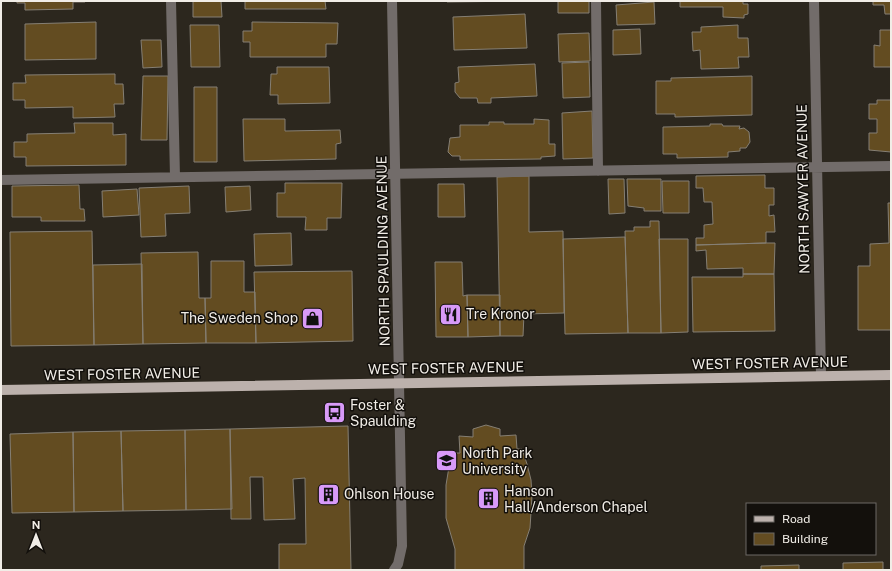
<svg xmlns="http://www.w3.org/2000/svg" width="892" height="571" viewBox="0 0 892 571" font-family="'Public Sans',sans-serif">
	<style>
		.building { fill: #634c21; stroke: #857f74 }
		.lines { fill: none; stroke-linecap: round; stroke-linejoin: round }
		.minor { stroke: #726c6a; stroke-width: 10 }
		.major { stroke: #bcb1ac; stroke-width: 10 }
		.labels { text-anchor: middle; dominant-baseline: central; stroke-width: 3; stroke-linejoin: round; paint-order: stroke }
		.street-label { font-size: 14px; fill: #f1ede7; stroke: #13100c }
		.poi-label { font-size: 14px; fill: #f1ede7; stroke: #13100c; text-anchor: start }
	</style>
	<rect width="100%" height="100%" fill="#2c271e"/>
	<path class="building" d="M17,1H85V2H73V9L25,10V3H17Z
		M193,1H221L222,17H193Z
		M245,1H325L326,9H245Z
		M447,1H526L447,2Z
		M558,1H589V13H558Z
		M680,1H743V4H748V14L744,15V18L723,17V7H680Z
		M873,1H891V14H885L884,5H873Z
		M654,2L655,24L617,25L616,5Z
		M525,14L527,48L454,50L453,17Z
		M96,22V59L25,60V24Z
		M252,22L338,23L337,44H326V57H250V42H243V31H252Z
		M190,25H219L220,67H191Z
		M738,25V38H748L749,57H738L739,68L701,69L700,50L693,51L692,32H701V27Z
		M640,29L641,54L613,55V30Z
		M880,30H891V67H874V45L880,46Z
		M589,33L590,61L559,62L558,34Z
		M141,40H161L162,67L143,68Z
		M589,62L590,97L563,98L562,63Z
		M535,64L537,96L491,98V103H478L477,98H460L455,92V83L459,82L458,67Z
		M277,67H329L330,103L278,104V95H270L271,74H277Z
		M115,74V84H123L124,104H114L115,117L73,118V107L25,108V100H13V83H26L25,75Z
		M143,76H168L167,140H141Z
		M752,76V115L675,117V114H656V81H671V78Z
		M194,87H217V162H194Z
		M877,100H891V152L869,150V133H877V119H869V104H877Z
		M592,111L593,158L563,159L562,113Z
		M243,119H285V131L340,130L341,143L336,144V159L244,161Z
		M534,119L549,120V144H555V156L541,157V159L460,160V156H452L448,152L450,138L460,137V125H489V122H504V124H534Z
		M74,123H113V135L126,134V165L26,166V157H14V142H27V134L75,133Z
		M710,124H722L723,126H740L739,129L744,128L749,132L750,142L746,148H740V151L728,152V157L677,158V154H663V127L710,126Z
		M765,175V188H774V205H769V216L774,215L775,232H766V243L696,245V238H704V225L713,224L712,202H704L703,188H696V176Z
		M529,176V232L563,231L564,313L524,314L523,336H500L497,177Z
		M608,179H624L625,213L609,214Z
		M627,179H661V211H644V208L628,206Z
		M662,181H689V213H663Z
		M285,183H342L341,218H327V230H305L306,217H277V193H285Z
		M438,184H464L465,217H438Z
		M79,185L80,209H84L85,221H41V217H12V186Z
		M189,186L190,213L165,214L166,236L141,237L139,188Z
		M250,186L251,210L226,212L225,187Z
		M137,189L139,215L103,217L102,191Z
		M888,203H891V330H858V266H870V244L889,243Z
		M650,221H659L661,333H628L625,231H634V227H650Z
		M92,231L94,345L11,346L10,232Z
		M291,233L292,265L255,266L254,234Z
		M625,237L628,333L565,334L563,239Z
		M659,239H688V332L661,333Z
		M766,243H775L774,274H743V268L707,269L706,250L696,251V245Z
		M198,252L199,298H205L206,343L143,344L141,253Z
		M211,261H244V292H255L256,343H206L205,298H211Z
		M435,262H462L463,296L467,295L468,337H436Z
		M142,264L143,344L94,345L93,265Z
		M352,271L353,341L256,343L254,272Z
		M743,274H774L775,331L693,332L692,277H743Z
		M467,295H500V336L468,337Z
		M486,425L500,429V436L516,435L517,449H522L527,464L531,480L532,496L530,528L524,546V570H455V549L446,518V485L449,467L453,453H460L459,436L473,437V429Z
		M348,426L351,570H279V544H306L305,478L293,479L295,519L264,520L263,477H250L251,519H231L230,429Z
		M230,429L232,509L186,510L185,430Z
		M185,430L186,510L123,511L121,431Z
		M121,431L123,511L74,512L73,432Z
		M73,432L74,512L12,513L10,434Z
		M883,562V570H826H843V563Z
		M799,565V570H761V566Z"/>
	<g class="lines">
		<path class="minor" d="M171,1L175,177
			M392,1L402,546L398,564L394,570
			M596,1L598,171
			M814,1L821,376
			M1,180L891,166"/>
		<path class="major" d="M1,390L891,375"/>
	</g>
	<defs>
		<symbol id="restaurant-square" viewBox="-11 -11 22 22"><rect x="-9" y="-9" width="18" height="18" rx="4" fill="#d89af8" stroke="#13100c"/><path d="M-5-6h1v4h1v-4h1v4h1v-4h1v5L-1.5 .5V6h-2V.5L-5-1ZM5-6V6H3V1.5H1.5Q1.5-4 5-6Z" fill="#111"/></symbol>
		<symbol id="shop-square" viewBox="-11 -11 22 22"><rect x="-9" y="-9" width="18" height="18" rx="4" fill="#d89af8" stroke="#13100c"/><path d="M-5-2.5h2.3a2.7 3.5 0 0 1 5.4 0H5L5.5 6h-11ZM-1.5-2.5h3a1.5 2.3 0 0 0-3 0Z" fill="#111"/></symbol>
		<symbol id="bus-square" viewBox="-11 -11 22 22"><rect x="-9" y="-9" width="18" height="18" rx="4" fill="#d89af8" stroke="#13100c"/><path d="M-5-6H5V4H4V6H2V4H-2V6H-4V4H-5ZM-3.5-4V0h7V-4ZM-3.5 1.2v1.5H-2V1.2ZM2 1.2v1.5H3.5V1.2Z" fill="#111"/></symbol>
		<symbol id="university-square" viewBox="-11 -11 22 22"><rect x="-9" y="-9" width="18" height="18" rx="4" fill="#d89af8" stroke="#13100c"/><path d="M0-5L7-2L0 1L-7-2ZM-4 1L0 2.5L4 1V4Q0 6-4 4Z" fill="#111"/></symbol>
		<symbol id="building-square" viewBox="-11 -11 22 22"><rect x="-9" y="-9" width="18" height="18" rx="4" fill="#d89af8" stroke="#13100c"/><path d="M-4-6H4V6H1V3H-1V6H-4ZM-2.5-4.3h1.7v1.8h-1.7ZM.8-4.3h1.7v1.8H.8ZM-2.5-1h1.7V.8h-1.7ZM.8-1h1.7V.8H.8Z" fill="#111"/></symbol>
	</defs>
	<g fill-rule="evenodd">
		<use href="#restaurant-square" x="438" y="302" width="25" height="25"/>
		<use href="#shop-square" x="300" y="306" width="25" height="25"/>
		<use href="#bus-square" x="322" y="400" width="25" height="25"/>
		<use href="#university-square" x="434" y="448" width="25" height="25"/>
		<use href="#building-square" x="316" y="482" width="25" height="25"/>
		<use href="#building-square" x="476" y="486" width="25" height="25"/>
	</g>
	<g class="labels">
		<g class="street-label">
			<text transform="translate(803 189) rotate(-91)">NORTH SAWYER AVENUE</text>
			<text transform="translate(383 251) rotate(-91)">NORTH SPAULDING AVENUE</text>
			<text transform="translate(770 363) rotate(-1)">WEST FOSTER AVENUE</text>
			<text transform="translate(446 368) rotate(-1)">WEST FOSTER AVENUE</text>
			<text transform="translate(122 374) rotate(-1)">WEST FOSTER AVENUE</text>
		</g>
		<g class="poi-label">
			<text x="466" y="314">Tre Kronor</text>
			<text x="298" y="318" text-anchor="end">The Sweden Shop</text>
			<text x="350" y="405">Foster &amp;<tspan x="350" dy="16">Spaulding</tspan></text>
			<text x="462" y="453">North Park<tspan x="462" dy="16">University</tspan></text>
			<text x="504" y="491">Hanson<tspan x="504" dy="16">Hall/Anderson Chapel</tspan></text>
			<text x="344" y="494">Ohlson House</text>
		</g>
	</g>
	<rect width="892" height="571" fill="none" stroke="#f1ede7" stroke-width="4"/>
	<rect x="746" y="503" width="130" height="52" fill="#13100c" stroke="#6c6864"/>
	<rect x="754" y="516" width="20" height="6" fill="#bcb1ac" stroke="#6c6864"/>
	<text x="782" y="523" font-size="12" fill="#f1ede7">Road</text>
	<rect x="754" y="533" width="20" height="12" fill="#634c21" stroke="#6c6864"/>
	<text x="782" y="543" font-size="12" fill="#f1ede7">Building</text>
	<g transform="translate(36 535)" stroke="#13100c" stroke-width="3" paint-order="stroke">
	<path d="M0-3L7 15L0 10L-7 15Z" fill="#f1ede7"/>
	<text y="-6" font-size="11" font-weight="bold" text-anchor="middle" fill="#f1ede7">N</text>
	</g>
</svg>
